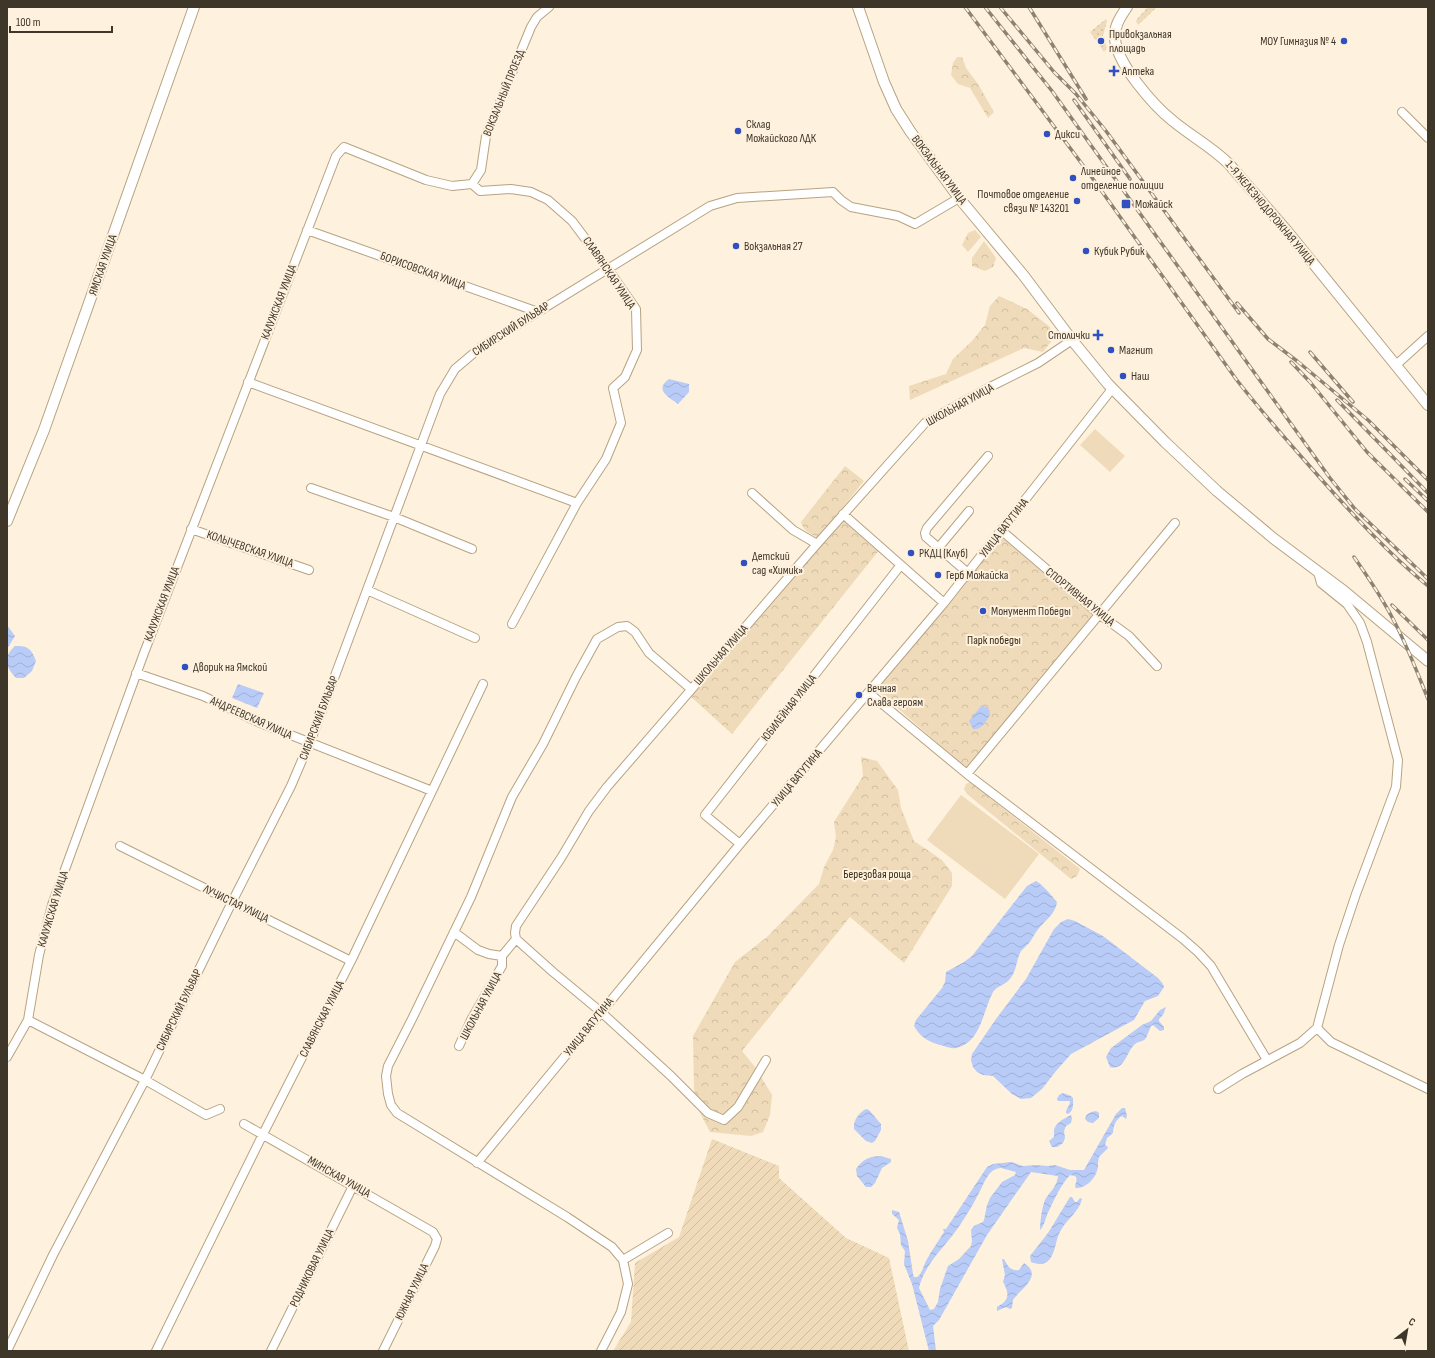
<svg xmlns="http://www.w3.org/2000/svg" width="1435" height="1358" viewBox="0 0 1435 1358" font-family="'Sofia Sans Condensed',sans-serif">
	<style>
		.grass { fill: url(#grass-dots) }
		.forest { fill: url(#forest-crowns) }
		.garden { fill: url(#garden-furrows) }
		.pitch { fill: #efdbb9 }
		.water { fill: url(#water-waves); fill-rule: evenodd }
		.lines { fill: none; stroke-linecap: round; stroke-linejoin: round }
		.minor-casing { stroke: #b7a383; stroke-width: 10 }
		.major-casing { stroke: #b7a383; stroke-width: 12 }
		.minor { stroke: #fff; stroke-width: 8 }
		.major { stroke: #fff; stroke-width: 10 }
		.rail-casing { stroke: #8d8373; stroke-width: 3.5 }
		.rail { stroke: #fef1dd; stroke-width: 2; stroke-dasharray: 6; stroke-linecap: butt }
		.poi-dot { fill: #304fc0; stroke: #fef1dd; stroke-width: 1.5 }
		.labels { text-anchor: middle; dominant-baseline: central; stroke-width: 4; stroke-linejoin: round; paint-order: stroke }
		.poi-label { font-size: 12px; fill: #3e3629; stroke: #fef1dd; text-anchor: start }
		.street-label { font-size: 12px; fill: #3e3629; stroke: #fef1dd }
		.park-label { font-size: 12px; fill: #382a11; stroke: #fef1dd }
	</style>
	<defs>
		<pattern id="grass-dots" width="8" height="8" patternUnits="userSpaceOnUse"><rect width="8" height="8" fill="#efdbb9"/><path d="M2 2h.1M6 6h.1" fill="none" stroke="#cebd9f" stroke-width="1.8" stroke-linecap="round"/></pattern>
		<pattern id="forest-crowns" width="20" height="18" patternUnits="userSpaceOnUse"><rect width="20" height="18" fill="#efdbb9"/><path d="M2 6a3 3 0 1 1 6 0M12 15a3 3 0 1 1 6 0" fill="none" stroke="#cebd9f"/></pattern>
		<pattern id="garden-furrows" width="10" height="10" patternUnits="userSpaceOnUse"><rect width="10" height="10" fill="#efdbb9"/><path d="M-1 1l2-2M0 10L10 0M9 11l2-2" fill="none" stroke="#cebd9f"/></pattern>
		<pattern id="water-waves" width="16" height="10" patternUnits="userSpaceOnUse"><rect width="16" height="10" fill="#b9cbf7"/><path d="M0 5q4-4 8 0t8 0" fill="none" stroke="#a0afd4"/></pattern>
	</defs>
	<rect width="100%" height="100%" fill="#fef1dd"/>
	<path class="grass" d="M1148,7H1157L1138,25L1136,21L1138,18Z
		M1106,19L1107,21L1103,36L1107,48L1104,52L1090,32Z"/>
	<path class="forest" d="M957,57H962L966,68L978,84L994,112L988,118L970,88L958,84L951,75L953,63Z
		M975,230L981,237L968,252L962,245L968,233Z
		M984,241L996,258L993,267L985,271L972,266V258Z
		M999,296L1027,309L1050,327L1053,339L1043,352L1024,348L910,400L909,386L946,374L953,359L972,341L985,325L990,306Z
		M845,466L864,481L818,538C811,534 803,531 801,522Z
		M843,515L880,549L732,734L689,695Z
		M1002,536L1094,615L967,769L877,690L947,602Z
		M861,757L877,761L898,790L901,808L914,841L942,860L952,873V886L904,963L850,917L742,1051L755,1067L772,1095L770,1115L763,1132L751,1136L710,1132L700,1113L694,1089L693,1036L735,962L767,937L819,884L824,867L833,850L836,837L834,822L863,776Z
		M970,782L1080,869L1077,876L1071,879L967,794L964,789L966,784Z"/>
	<path class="garden" d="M712,1139L779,1166V1178L846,1238L889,1258L909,1351H613L631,1322L635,1263L679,1237Z"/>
	<path class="pitch" d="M1095,429L1125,456L1110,472L1080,445Z
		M961,795L1039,854L1005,899L927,840Z"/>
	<path class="water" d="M669,379L689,384V392L678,404C668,397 654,390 669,379Z
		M7,625L15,636L7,649Z
		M15,646C28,646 31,648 36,661L32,671L24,678H16C5,666 3,657 15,646Z
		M238,684L264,693L257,708L232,698Z
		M982,705L989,709L990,715C986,721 981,731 973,729L969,721Z
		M1036,881C1043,885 1052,896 1057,902C1056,914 1043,922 1036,932C1034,935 1032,939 1030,942C1027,945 1024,948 1021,951C1016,960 1017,970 1010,979C1005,985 997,986 993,992C983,1010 981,1044 955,1048C951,1049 945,1046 940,1045C929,1042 920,1037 914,1026L916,1020L942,988L945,982L946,972L964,962L972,956L1027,886Z
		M1068,919L1075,921L1103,936L1158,978L1163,984L1164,987L1158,996L1145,1001L1134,1020L1071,1054L1056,1071L1042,1089L1031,1098L1021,1099L1012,1094L993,1076L983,1075L977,1072L973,1067L971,1060L972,1054L996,1019L1026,979L1054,929L1061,922Z
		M1166,1007L1163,1015L1159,1019V1021L1164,1027V1030L1160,1031L1153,1025L1151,1026L1146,1038C1143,1042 1139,1041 1135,1044C1126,1052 1125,1071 1110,1067L1106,1057L1111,1048L1142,1025L1151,1021L1160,1010Z
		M1063,1093L1071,1096L1073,1098C1073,1104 1074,1111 1068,1114L1066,1113C1066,1108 1070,1106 1070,1101H1058L1057,1099L1059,1095Z
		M1122,1108H1125L1127,1116L1126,1119L1122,1116C1116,1119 1113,1126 1113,1133L1107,1138L1105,1145L1107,1146L1108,1148L1099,1157C1098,1161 1098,1164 1098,1167C1096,1178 1087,1188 1076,1188L1075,1186C1076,1182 1078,1179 1075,1176L1070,1175C1060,1186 1053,1202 1047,1215C1045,1220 1044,1226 1040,1230C1040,1222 1042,1205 1046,1198C1051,1191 1057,1186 1058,1176L1031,1172L987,1235L939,1320L933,1326L936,1351H929L912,1284L904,1264L905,1251L901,1245L900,1234L897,1228L899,1220L892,1214V1210L899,1212L900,1215L908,1241L913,1274L914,1277H917C922,1274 923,1267 926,1261C931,1251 938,1242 944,1232L943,1229H946L987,1167L993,1164L1011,1162L1023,1166L1036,1165L1048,1166L1055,1165L1070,1170H1084L1116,1114ZM1001,1168L1016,1172L1015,1175L1002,1182L990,1198L987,1205L984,1220L983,1222L974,1226L971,1230L972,1241L971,1246L959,1259L948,1266L940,1289L938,1302L934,1309L930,1310L919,1288C923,1270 937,1254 948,1241C961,1225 972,1207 981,1189C986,1179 989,1169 1001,1168Z
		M866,1109L869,1110L881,1124V1130L875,1141L872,1143L866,1141L854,1129C853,1120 859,1113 866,1109Z
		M1096,1111L1099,1113V1118L1093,1123L1088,1122L1085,1119C1086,1113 1091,1112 1096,1111Z
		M1071,1115L1072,1118L1071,1123L1066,1126L1064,1131L1065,1138L1063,1143L1057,1147H1052L1049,1141L1054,1137C1054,1135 1054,1132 1054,1130C1055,1123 1065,1118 1071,1115Z
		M881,1156L891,1159V1162L882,1168L875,1183L871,1187H866L857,1176L856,1169C863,1159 870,1156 881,1156Z
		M1070,1197H1072L1075,1202H1077L1080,1198L1082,1199C1079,1212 1067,1219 1061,1230C1055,1239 1056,1255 1047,1262C1042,1265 1036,1264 1031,1262L1030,1256L1048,1233Z
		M1002,1259H1004C1007,1265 1011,1272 1019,1270L1024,1263C1044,1276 1020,1289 1013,1300L1012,1308L1010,1309L1006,1307L997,1311V1307C999,1305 1003,1304 1005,1301C1010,1296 1006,1287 1003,1282L1005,1275Z"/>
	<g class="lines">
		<defs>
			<path id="minor" d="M1402,112L1428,138
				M472,184L481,170L486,136L531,27L537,17L549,7
				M307,230L538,312
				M1396,365L1428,336
				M248,382L577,503
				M311,488L394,517L472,549
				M752,493L793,530L817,544
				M843,514L944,603
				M191,529L309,570
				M1002,531L1099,614L1129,636L1157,666
				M939,547L969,511
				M968,573L926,537L925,533L927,528L988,456
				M367,590L475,638
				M136,673L203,696L258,722L432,791
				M869,693L967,774L1182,938L1198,952L1211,966L1267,1060
				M967,774L1175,523
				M740,844L705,815L900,566
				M120,846L351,961
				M454,932L478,950L489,954L502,956
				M516,939L553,972L601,1012L671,1076L708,1113L724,1120L738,1107L766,1060
				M28,1020L145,1080L206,1115L220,1109
				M1317,1028L1339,945L1356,894L1396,787L1398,760L1367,642L1360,623L1347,604L1321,583L1318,572
				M459,1046L471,1020L502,966V956L516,939L515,933L516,926L561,858L589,811L607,787L817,544L925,423L994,385L1038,363L1072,340
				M7,1057L28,1020L39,955L52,905L144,653L336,156L344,147L426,180L452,186L472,184L480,191L511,189L531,192L548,200L572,221L608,269L636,309L637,350L625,377L613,388L621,423L606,459L577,503L512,624
				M1218,1089L1242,1074L1300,1043L1317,1028L1331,1042L1428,1089
				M244,1124L433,1232L437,1239L435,1246L383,1351
				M477,1163L740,844L944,603L1112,389
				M623,1260L612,1247L567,1217L397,1113L391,1105L388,1094L386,1076L388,1066L412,1019L471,897L512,797L543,744L576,677L597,639L618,627L627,626L635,632L649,653L691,689
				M7,1351L53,1255L145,1080L232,902L291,786L314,732L440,394L455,369L481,347L710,206L737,198L833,192L841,200L851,207L898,216L915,224L959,198
				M156,1351L263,1134L351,961L483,684
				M271,1351L353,1186
				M601,1351L621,1312L628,1284L623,1260L668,1233"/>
			<path id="major" d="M858,7L884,82L896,109L910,131L959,198L1024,276L1072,340L1108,384L1165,442L1217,491L1273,538L1344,591L1428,661
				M1127,7C1121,16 1114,26 1115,37C1115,62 1154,106 1173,121C1191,136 1212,147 1229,164L1287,231L1428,405
				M7,521L44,430L194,7"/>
		</defs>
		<use href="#minor" class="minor-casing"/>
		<use href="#major" class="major-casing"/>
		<use href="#minor" class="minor"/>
		<use href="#major" class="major"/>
		<defs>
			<path id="rail" d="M965,7L1088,172L1236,379C1263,414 1292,446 1321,479C1355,517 1389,554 1428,586
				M985,7L1052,91L1330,478L1355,509L1428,579
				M1000,7L1054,72L1076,94L1106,131L1239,313
				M1029,7L1086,99
				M1074,100L1130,179
				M1237,303L1268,339L1297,361L1368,420L1428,480
				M1310,352L1353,402
				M1291,362L1310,382L1367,452L1428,512
				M1337,400L1428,493
				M1405,479L1428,501
				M1354,557C1368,577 1382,598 1393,619C1407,645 1417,672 1428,699
				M1392,605L1428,640"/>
		</defs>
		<use href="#rail" class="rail-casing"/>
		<use href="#rail" class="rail"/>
	</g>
	<g class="poi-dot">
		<circle cx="1101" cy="41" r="4"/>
		<circle cx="1344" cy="41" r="4"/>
		<path d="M1112 65h4v4h4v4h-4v4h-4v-4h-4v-4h4z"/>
		<circle cx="738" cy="131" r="4"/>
		<circle cx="1047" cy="134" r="4"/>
		<circle cx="1073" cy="178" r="4"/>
		<circle cx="1077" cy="201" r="4"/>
		<rect x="1121" y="199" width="10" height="10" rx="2"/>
		<circle cx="736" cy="246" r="4"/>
		<circle cx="1086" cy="251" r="4"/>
		<path d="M1096 329h4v4h4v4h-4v4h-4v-4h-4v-4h4z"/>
		<circle cx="1111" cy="350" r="4"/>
		<circle cx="1123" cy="376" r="4"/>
		<circle cx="911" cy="553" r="4"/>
		<circle cx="744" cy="563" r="4"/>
		<circle cx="938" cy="575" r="4"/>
		<circle cx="983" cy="611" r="4"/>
		<circle cx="185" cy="667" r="4"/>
		<circle cx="859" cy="695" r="4"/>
	</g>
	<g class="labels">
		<g class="poi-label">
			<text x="1109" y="34">Привокзальная<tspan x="1109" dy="14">площадь</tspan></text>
			<text x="1336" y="41" text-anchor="end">МОУ Гимназия № 4</text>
			<text x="1122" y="71">Аптека</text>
			<text x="746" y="124">Склад<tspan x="746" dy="14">Можайского ЛДК</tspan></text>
			<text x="1055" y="134">Дикси</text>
			<text x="1081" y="171">Линейное<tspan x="1081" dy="14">отделение полиции</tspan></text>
			<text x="1069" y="194" text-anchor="end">Почтовое отделение<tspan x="1069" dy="14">связи № 143201</tspan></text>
			<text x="1135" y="204">Можайск</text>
			<text x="744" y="246">Вокзальная 27</text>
			<text x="1094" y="251">Кубик Рубик</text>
			<text x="1090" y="335" text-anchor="end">Столички</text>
			<text x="1119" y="350">Магнит</text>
			<text x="1131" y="376">Наш</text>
			<text x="919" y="553">РКДЦ (Клуб)</text>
			<text x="752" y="556">Детский<tspan x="752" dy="14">сад «Химик»</tspan></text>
			<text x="946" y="575">Герб Можайска</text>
			<text x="991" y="611">Монумент Победы</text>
			<text x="193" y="667">Дворик на Ямской</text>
			<text x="867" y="688">Вечная<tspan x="867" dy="14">Слава героям</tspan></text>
		</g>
		<g class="street-label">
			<text transform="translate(504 93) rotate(-68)">ВОКЗАЛЬНЫЙ ПРОЕЗД</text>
			<text transform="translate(939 170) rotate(53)">ВОКЗАЛЬНАЯ УЛИЦА</text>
			<text transform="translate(1270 213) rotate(50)">1-Я ЖЕЛЕЗНОДОРОЖНАЯ УЛИЦА</text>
			<text transform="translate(103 265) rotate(-71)">ЯМСКАЯ УЛИЦА</text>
			<text transform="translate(423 271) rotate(20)">БОРИСОВСКАЯ УЛИЦА</text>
			<text transform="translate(609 273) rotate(56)">СЛАВЯНСКАЯ УЛИЦА</text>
			<text transform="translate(279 302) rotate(-69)">КАЛУЖСКАЯ УЛИЦА</text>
			<text transform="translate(511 329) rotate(-33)">СИБИРСКИЙ БУЛЬВАР</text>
			<text transform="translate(960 405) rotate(-29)">ШКОЛЬНАЯ УЛИЦА</text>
			<text transform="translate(1004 528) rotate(-52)">УЛИЦА ВАТУТИНА</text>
			<text transform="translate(250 549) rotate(19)">КОЛЫЧЕВСКАЯ УЛИЦА</text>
			<text transform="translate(1080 597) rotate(39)">СПОРТИВНАЯ УЛИЦА</text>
			<text transform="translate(162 604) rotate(-69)">КАЛУЖСКАЯ УЛИЦА</text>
			<text transform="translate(721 655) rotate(-49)">ШКОЛЬНАЯ УЛИЦА</text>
			<text transform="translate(789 708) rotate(-52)">ЮБИЛЕЙНАЯ УЛИЦА</text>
			<text transform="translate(251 718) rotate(24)">АНДРЕЕВСКАЯ УЛИЦА</text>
			<text transform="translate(319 718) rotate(-69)">СИБИРСКИЙ БУЛЬВАР</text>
			<text transform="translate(797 778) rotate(-50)">УЛИЦА ВАТУТИНА</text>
			<text transform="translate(236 904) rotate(26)">ЛУЧИСТАЯ УЛИЦА</text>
			<text transform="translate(53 909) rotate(-73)">КАЛУЖСКАЯ УЛИЦА</text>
			<text transform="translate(481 1006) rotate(-62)">ШКОЛЬНАЯ УЛИЦА</text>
			<text transform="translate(179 1010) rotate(-64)">СИБИРСКИЙ БУЛЬВАР</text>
			<text transform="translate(322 1019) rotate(-63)">СЛАВЯНСКАЯ УЛИЦА</text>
			<text transform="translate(589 1027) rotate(-51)">УЛИЦА ВАТУТИНА</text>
			<text transform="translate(339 1177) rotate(30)">МИНСКАЯ УЛИЦА</text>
			<text transform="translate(312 1268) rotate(-64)">РОДНИКОВАЯ УЛИЦА</text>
			<text transform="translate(412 1292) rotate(-64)">ЮЖНАЯ УЛИЦА</text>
		</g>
		<g class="park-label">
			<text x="994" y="640">Парк победы</text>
			<text x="877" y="874">Березовая роща</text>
		</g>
	</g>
	<rect width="1435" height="1358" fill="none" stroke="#3e3629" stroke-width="16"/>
	<g transform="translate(1407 1330) rotate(31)" stroke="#fef1dd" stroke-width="3" paint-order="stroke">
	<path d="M0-3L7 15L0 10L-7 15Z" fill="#3e3629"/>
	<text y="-6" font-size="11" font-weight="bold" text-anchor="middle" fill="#3e3629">С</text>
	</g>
	<path d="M10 26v6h102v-6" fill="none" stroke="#3e3629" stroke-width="2"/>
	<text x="16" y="26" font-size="12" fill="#3e3629" stroke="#fef1dd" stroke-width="3" paint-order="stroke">100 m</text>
</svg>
